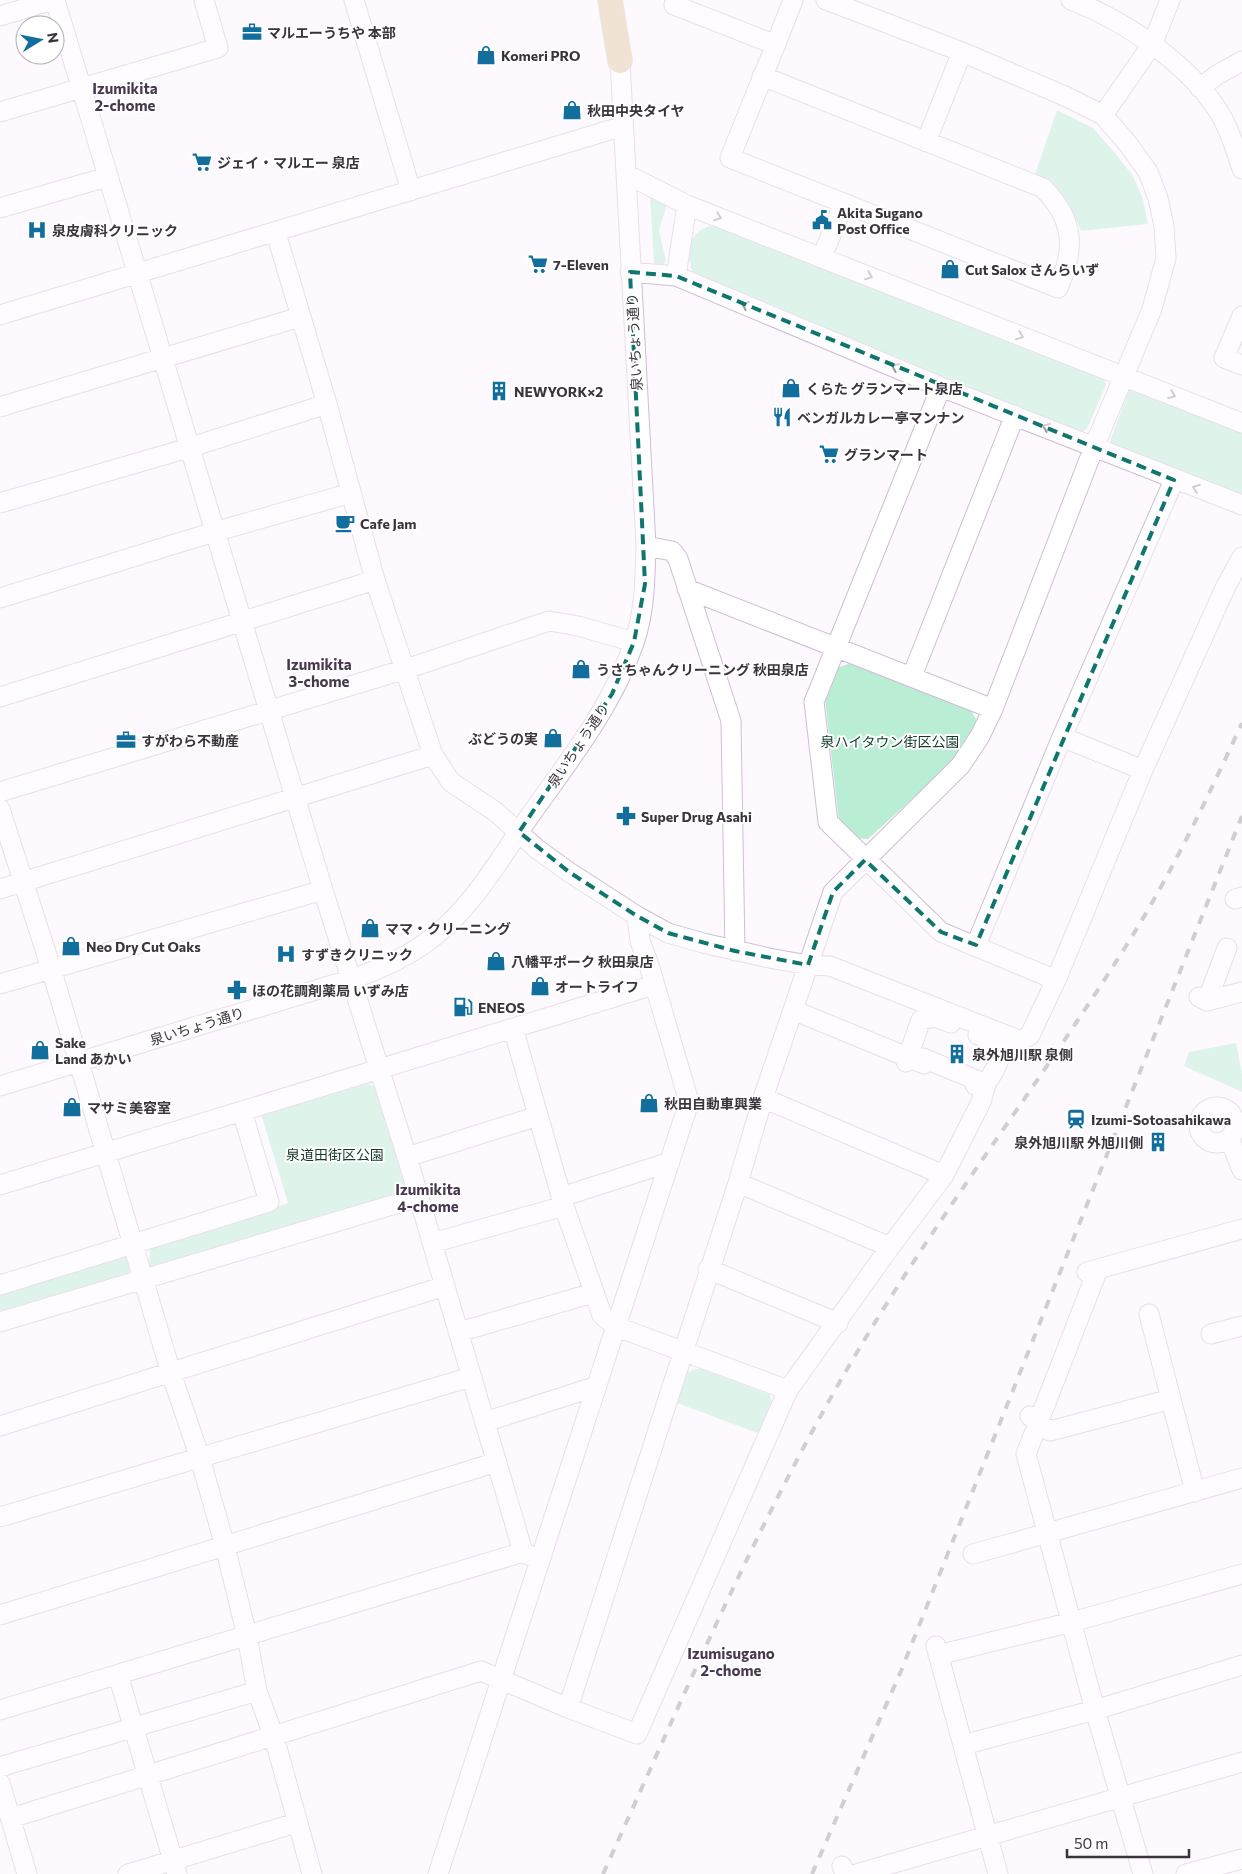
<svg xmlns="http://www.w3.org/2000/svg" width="1242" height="1874" viewBox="0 0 1242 1874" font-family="Commissioner,'Noto Sans JP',sans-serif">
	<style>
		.green { fill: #b9eed5 }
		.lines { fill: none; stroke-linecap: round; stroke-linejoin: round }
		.minor-casing { stroke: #d1bcd6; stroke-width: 21 }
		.major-casing { stroke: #d8d6d8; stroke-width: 26 }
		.minor { stroke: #fff; stroke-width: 19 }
		.major { stroke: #e1c8a0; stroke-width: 24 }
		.rail { stroke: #9d979f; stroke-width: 4; stroke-dasharray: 9 9; stroke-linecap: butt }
		.oneway { stroke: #9e999e }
		.marked { fill: none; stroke: #0f766e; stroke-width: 4; stroke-dasharray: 10 6; stroke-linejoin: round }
		.labels { text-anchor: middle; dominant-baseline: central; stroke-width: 4; stroke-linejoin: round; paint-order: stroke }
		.poi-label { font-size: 14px; font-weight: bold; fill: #3c333e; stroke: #fff; text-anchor: start }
		.street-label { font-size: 14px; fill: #3c333e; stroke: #fff }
		.park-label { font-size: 14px; fill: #123929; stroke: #fff }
		.neighbourhood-label { font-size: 15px; font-weight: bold; fill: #49384d; stroke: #fff }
	</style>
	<rect width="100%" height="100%" fill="#fdf9fe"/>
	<path class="green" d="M1057,110L1093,128L1115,153L1133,176L1143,199L1148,224L1081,231C1071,206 1059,188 1034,177Z
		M650,197L665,201L666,208L659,230L666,261L663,266L654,264Z
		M717,224L1102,373L1106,385L1087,429L1076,434L693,274C684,249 689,229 717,224Z
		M1137,388L1242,429V499L1113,447L1110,441L1129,390Z
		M851,663L970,709L977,721L958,757L868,839L854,838L839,821L825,700L839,667Z
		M1236,1043L1242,1074V1092L1184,1066L1189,1052Z
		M366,1082L376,1088L406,1190L400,1197L154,1270L149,1265L150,1247L288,1203L261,1114Z
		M124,1256L130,1258L134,1272L130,1276L0,1316V1293Z
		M699,1368L770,1395L773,1407L760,1434L677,1403L686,1373Z"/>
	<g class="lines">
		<defs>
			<path id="minor" d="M55,0L323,890L407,1157L523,1552L539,1560
				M354,0L411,191
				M676,0L674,5L776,45
				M1071,0C1126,21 1194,67 1223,119C1231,135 1237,153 1242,169
				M0,16L53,0
				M762,76L1043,188C1074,219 1076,249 1058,288L730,158C751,105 773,53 793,0
				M1200,88L1217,75L1242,61
				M0,112L218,48L204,0
				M1103,115L1153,43L1170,0
				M926,142L962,52
				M626,174L687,205L1242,423
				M0,208L107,177
				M276,233L327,404L375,580L433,755L451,782L496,812L537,849L569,872L637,916L640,941L649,965L689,1102L438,1874
				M822,257L844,203
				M630,272L676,276L941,387L1242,505
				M676,276L687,205
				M0,315L623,126
				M1242,316L1224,358L1242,365
				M941,387L814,702L828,822L941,932L1056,980
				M0,407L300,317
				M0,503L188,448L327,404
				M646,546L672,551L678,559L731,721L735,951
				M687,589L993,709
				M0,598L214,532L351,493
				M912,676L1015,415
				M0,697L375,580
				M1062,737L1143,770
				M0,792L406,669L549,621L578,626L634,642
				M0,809L51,968L171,1373L200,1458L225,1546L247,1636L257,1691L274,1737L312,1874
				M0,889L433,755
				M1235,899L1242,897
				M637,916L668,933L703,943L769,958L808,965L830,966L1021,1041L1030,1035L1056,980L1143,770L1226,586L1242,557
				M976,945L1062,737L1174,480
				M0,984L323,890
				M1199,997L1207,1001L1242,992
				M1207,1001L1227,948
				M793,1010L924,1064
				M513,1028L564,1206L602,1315L617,1327L788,1390
				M906,1062L921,1020L935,1017L951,1023
				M975,1085L981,1087C989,1082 1004,1058 999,1048C996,1041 985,1038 978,1035
				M0,1086L352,979C381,969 408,957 432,938C473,907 500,858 529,817C568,762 612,707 634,643C645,611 645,579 646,546L620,61
				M763,1098L944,1175
				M1199 1125a18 18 0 1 1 36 0a18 18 0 1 1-36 0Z
				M1229,1138L1242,1170
				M407,1157L538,1116
				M738,1183L890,1247
				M0,1185L654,985
				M561,1197L670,1162
				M432,1243L564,1206
				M708,1269L838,1323
				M1098,1269L1026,1454L1095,1710L1143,1874
				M1087,1272L1242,1229
				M0,1285L269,1202L242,1111
				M1149,1314L1195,1492
				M0,1322L419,1197
				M459,1332L593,1293
				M1211,1334L1242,1326
				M1030,1416L1050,1431L1171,1399
				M485,1422L597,1386
				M0,1426L445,1286
				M0,1517L471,1377
				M973,1554L1242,1478
				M0,1615L497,1462
				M936,1646L998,1874
				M938,1655L1072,1622L1242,1574
				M118,1675L177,1874
				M568,1708L637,1734L788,1390L890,1247L944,1175L981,1102L986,1084L923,1058L914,1059
				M0,1710L523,1552
				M963,1745L1095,1710L1242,1665
				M0,1767L257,1691
				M0,1783L27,1874
				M11,1818L481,1671L568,1708L738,1183L763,1098L833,892L961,765L980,736L993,709L1094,447L1152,309L1166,258L1164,226L1158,198L1148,172L1128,144L1103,115L1067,97L962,52L826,0
				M842,1866L845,1874
				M128,1874L296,1823
				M856,1874L1242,1762
				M1186,1874L1242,1859"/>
			<path id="major" d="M610,0L620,61"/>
		</defs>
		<use href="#minor" class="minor-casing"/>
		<use href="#major" class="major-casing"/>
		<use href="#minor" class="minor"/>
		<use href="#major" class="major"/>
		<path class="rail" d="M603,1874C689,1685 769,1493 879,1316C957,1190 1047,1072 1126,946C1171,875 1207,799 1242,723
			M812,1874L901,1671L1242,816"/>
	</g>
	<defs><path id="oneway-chevron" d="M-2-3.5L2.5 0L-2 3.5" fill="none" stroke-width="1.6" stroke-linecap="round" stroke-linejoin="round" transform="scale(1.25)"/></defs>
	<g class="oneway">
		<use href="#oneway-chevron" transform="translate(718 217) rotate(21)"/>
		<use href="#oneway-chevron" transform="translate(869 276) rotate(21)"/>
		<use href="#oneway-chevron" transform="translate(745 305) rotate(-157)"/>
		<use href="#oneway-chevron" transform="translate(1020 336) rotate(21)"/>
		<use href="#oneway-chevron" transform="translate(895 367) rotate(-157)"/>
		<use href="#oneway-chevron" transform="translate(1172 395) rotate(22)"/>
		<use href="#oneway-chevron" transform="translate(1046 427) rotate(-158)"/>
		<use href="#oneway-chevron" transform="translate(1196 488) rotate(-160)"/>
	</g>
	<path d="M0 0H1242V1874H0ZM630,272L676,276L1174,480L976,945L941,932L865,860L833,892L808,965L735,951L668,933L637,916L569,872L519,832L612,694L634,642L645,584Z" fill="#fdf9fe" fill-opacity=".55" fill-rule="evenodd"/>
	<path class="marked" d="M630,272L676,276L1174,480L976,945L941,932L865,860L833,892L808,965L735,951L668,933L637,916L569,872L519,832L612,694L634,642L645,584Z"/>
	<defs>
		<symbol id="office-bare" viewBox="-9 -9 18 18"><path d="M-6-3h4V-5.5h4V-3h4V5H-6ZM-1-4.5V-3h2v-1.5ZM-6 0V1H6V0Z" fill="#116e9d" stroke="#fff" stroke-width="2.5" paint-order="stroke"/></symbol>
		<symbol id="shop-bare" viewBox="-9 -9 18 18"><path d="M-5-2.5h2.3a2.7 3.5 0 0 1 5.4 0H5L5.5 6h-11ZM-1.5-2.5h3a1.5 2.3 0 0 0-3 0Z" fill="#116e9d" stroke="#fff" stroke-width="2.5" paint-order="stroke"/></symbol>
		<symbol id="supermarket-bare" viewBox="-9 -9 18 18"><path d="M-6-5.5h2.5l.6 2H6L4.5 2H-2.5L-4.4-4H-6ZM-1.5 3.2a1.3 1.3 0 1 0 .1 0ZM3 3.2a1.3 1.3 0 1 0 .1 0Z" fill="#116e9d" stroke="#fff" stroke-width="2.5" paint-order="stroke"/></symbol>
		<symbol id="civic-bare" viewBox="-9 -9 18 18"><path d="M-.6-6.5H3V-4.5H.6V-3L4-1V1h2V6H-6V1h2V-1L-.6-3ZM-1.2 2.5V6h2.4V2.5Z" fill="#116e9d" stroke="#fff" stroke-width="2.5" paint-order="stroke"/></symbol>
		<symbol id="hospital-bare" viewBox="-9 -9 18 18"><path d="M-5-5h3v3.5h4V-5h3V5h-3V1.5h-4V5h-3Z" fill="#116e9d" stroke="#fff" stroke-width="2.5" paint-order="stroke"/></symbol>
		<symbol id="building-bare" viewBox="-9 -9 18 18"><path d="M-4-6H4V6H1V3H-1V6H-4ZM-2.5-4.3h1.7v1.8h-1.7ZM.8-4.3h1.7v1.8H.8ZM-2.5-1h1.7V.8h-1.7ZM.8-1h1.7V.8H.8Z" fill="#116e9d" stroke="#fff" stroke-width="2.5" paint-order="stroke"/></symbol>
		<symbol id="restaurant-bare" viewBox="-9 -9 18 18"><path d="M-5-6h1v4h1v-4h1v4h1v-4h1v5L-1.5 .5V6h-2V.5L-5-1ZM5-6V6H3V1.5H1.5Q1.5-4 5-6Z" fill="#116e9d" stroke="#fff" stroke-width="2.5" paint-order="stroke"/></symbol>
		<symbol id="cafe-bare" viewBox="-9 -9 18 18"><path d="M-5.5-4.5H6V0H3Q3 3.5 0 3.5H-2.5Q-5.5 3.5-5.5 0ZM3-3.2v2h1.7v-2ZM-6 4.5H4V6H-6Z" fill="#116e9d" stroke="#fff" stroke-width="2.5" paint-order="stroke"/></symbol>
		<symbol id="pharmacy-bare" viewBox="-9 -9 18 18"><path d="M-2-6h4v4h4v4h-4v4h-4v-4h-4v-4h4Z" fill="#116e9d" stroke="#fff" stroke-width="2.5" paint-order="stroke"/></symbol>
		<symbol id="fuel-bare" viewBox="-9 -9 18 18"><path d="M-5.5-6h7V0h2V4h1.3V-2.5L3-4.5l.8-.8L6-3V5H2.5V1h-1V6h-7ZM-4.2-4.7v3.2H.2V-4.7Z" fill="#116e9d" stroke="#fff" stroke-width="2.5" paint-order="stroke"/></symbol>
		<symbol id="station-bare" viewBox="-9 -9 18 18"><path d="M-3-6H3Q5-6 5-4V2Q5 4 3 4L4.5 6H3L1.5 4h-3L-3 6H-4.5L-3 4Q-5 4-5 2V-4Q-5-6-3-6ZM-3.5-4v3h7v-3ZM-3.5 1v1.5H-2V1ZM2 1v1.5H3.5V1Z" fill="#116e9d" stroke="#fff" stroke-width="2.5" paint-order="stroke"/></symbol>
	</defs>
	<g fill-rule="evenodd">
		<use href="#office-bare" x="238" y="18" width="28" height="28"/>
		<use href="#shop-bare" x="472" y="41" width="28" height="28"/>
		<use href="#shop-bare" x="558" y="96" width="28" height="28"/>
		<use href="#supermarket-bare" x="188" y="148" width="28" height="28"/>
		<use href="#civic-bare" x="808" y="206" width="28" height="28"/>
		<use href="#hospital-bare" x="23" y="216" width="28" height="28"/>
		<use href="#supermarket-bare" x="524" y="250" width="28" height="28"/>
		<use href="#shop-bare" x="936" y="255" width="28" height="28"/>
		<use href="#shop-bare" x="777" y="374" width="28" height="28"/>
		<use href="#building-bare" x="485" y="377" width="28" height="28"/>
		<use href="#restaurant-bare" x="768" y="403" width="28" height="28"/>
		<use href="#supermarket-bare" x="815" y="440" width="28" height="28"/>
		<use href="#cafe-bare" x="331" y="509" width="28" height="28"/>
		<use href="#shop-bare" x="567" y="655" width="28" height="28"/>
		<use href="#shop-bare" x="539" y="724" width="28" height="28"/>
		<use href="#office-bare" x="112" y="726" width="28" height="28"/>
		<use href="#pharmacy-bare" x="612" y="802" width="28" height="28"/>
		<use href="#shop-bare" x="356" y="914" width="28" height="28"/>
		<use href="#shop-bare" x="57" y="932" width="28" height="28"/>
		<use href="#hospital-bare" x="272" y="940" width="28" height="28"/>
		<use href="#shop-bare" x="482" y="947" width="28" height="28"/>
		<use href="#shop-bare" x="526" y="972" width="28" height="28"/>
		<use href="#pharmacy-bare" x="223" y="976" width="28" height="28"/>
		<use href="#fuel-bare" x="449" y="993" width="28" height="28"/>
		<use href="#shop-bare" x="26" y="1036" width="28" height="28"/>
		<use href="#building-bare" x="943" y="1040" width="28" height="28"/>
		<use href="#shop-bare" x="635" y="1089" width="28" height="28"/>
		<use href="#shop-bare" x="58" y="1093" width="28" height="28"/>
		<use href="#station-bare" x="1062" y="1105" width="28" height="28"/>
		<use href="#building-bare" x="1144" y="1128" width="28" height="28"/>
	</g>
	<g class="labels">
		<g class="poi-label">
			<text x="267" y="32">マルエーうちや 本部</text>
			<text x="501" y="55">Komeri PRO</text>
			<text x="587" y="110">秋田中央タイヤ</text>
			<text x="217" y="162">ジェイ・マルエー 泉店</text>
			<text x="837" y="212">Akita Sugano<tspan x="837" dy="16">Post Office</tspan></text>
			<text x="52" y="230">泉皮膚科クリニック</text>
			<text x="553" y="264">7-Eleven</text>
			<text x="965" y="269">Cut Salox さんらいず</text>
			<text x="806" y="388">くらた グランマート泉店</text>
			<text x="514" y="391">NEWYORK×2</text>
			<text x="797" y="417">ベンガルカレー亭マンナン</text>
			<text x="844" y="454">グランマート</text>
			<text x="360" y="523">Cafe Jam</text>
			<text x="596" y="669">うさちゃんクリーニング 秋田泉店</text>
			<text x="538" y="738" text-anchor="end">ぶどうの実</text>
			<text x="141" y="740">すがわら不動産</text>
			<text x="641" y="816">Super Drug Asahi</text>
			<text x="385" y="928">ママ・クリーニング</text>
			<text x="86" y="946">Neo Dry Cut Oaks</text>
			<text x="301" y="954">すずきクリニック</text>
			<text x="511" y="961">八幡平ポーク 秋田泉店</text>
			<text x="555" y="986">オートライフ</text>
			<text x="252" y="990">ほの花調剤薬局 いずみ店</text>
			<text x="478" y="1007">ENEOS</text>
			<text x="55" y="1042">Sake<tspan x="55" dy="16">Land あかい</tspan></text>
			<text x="972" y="1054">泉外旭川駅 泉側</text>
			<text x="664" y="1103">秋田自動車興業</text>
			<text x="87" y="1107">マサミ美容室</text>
			<text x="1091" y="1119">Izumi-Sotoasahikawa</text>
			<text x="1143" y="1142" text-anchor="end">泉外旭川駅 外旭川側</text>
		</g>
		<g class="street-label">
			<text transform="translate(634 342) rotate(-93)">泉いちょう通り</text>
			<text transform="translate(578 745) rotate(-56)">泉いちょう通り</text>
			<text transform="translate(197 1026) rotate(-17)">泉いちょう通り</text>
		</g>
		<g class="park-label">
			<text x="890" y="741">泉ハイタウン街区公園</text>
			<text x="335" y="1154">泉道田街区公園</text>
		</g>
		<g class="neighbourhood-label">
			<text x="125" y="88">Izumikita<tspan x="125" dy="17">2-chome</tspan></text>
			<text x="319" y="664">Izumikita<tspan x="319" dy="17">3-chome</tspan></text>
			<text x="428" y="1189">Izumikita<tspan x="428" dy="17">4-chome</tspan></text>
			<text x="731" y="1653">Izumisugano<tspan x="731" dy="17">2-chome</tspan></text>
		</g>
	</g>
	<g transform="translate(40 40) rotate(80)"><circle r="24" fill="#ffffff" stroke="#b1adb2"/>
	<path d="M0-4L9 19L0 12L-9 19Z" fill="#116e9d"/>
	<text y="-8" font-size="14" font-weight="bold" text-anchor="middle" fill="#3c333e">N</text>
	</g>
	<path d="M1067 1849v8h122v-8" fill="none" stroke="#3c333e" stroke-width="2.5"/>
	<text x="1074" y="1849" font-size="15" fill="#3c333e" stroke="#ffffff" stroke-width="4" paint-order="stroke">50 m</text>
</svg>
